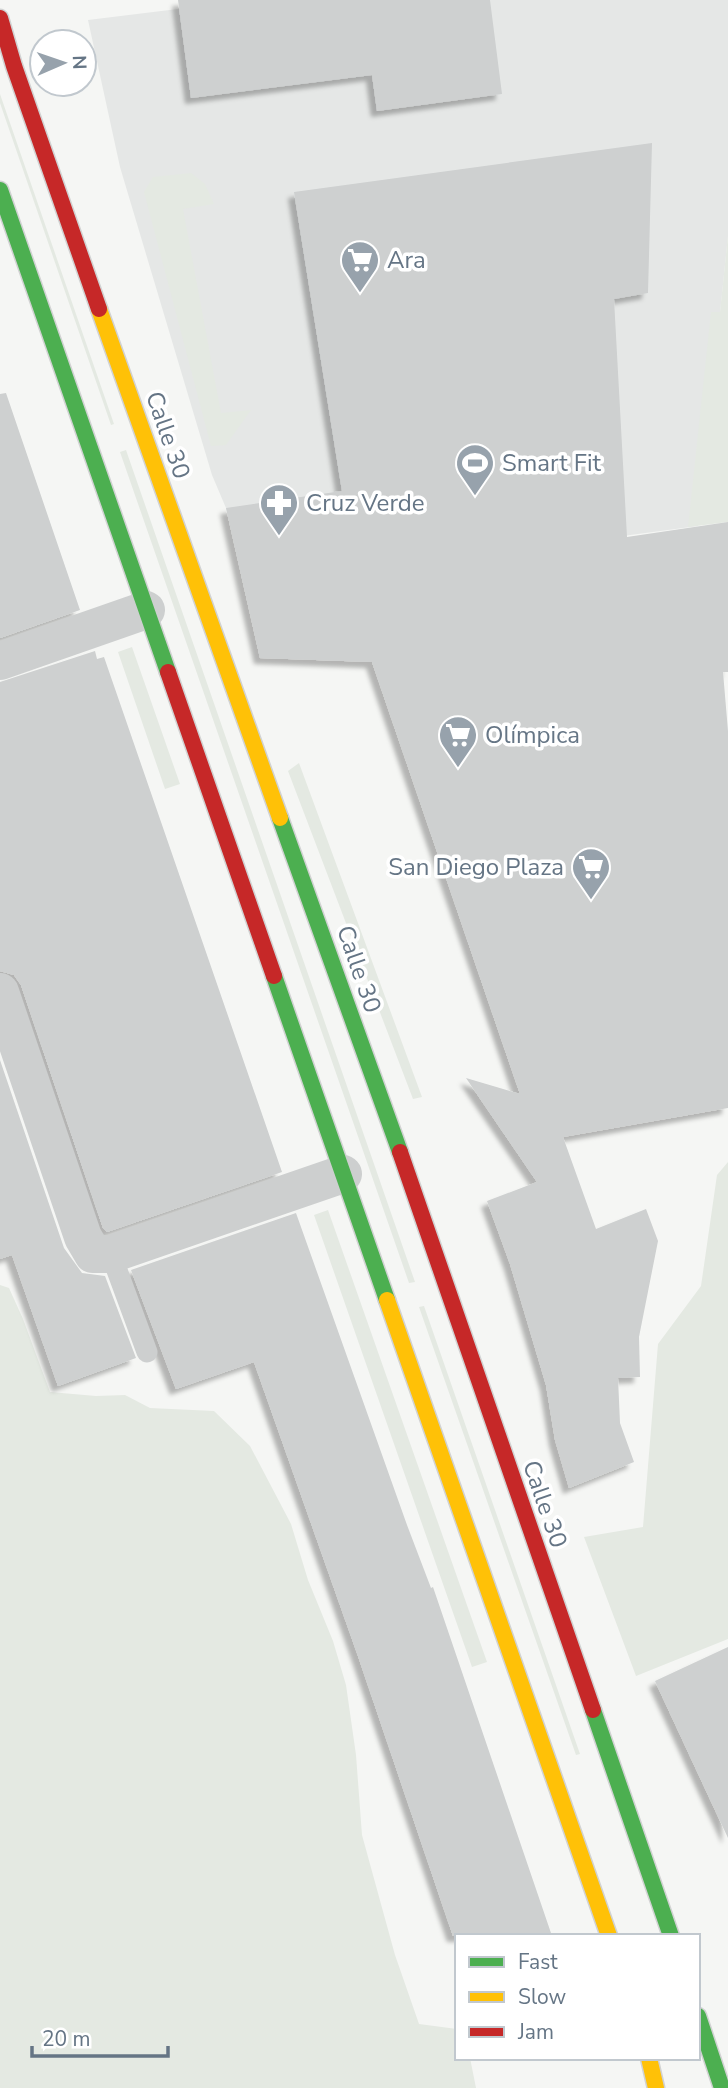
<svg xmlns="http://www.w3.org/2000/svg" width="728" height="2088" viewBox="0 0 728 2088" font-family="'Nunito Sans',sans-serif">
	<style>
		.built { fill: #e5e7e6 }
		.green { fill: #e4e9e2 }
		.building { fill: #ced0d0; filter: url(#shadow) }
		.lines { fill: none; stroke-linecap: round; stroke-linejoin: round }
		.fast-casing { stroke: #d1d2d2; stroke-width: 19 }
		.slow-casing { stroke: #d1d2d2; stroke-width: 19 }
		.jam-casing { stroke: #d1d2d2; stroke-width: 19 }
		.lane { stroke: #cdcfcf; stroke-width: 21 }
		.street { stroke: #cdcfcf; stroke-width: 38 }
		.fast { stroke: #4caf50; stroke-width: 16 }
		.slow { stroke: #ffc107; stroke-width: 16 }
		.jam { stroke: #c62828; stroke-width: 16 }
		.labels { text-anchor: middle; dominant-baseline: central; stroke-width: 7; stroke-linejoin: round; paint-order: stroke }
		.poi-label { font-size: 24px; fill: #657585; stroke: #fff; text-anchor: start }
		.street-label { font-size: 24px; fill: #657585; stroke: #fff }
	</style>
	<defs>
		<filter id="shadow"><feDropShadow dx="-6" dy="6" stdDeviation="2" flood-color="#0004"/></filter>
	</defs>
	<rect width="100%" height="100%" fill="#f5f6f4"/>
	<path class="built" d="M251,0H728V236L698,526L246,586L226,508L212,475L120,167L88,20Z"/>
	<path class="green" d="M0,94L114,424L111,425L0,103Z
		M191,173L205,184L214,204L183,209L221,413L251,410L226,445L211,446L144,192L153,177Z
		M728,235V522L688,527L711,312H720Z
		M126,450L415,1282L409,1283L120,452Z
		M132,647L180,784L165,789L118,652Z
		M299,763L422,1097L413,1099L288,771Z
		M728,1162V1639L636,1676L584,1537L643,1527L658,1344L701,1286L717,1175Z
		M328,1210L487,1662L472,1667L314,1215Z
		M0,1285L9,1288L23,1319L50,1392L96,1396L125,1395L150,1408L214,1411L250,1446L291,1524L308,1580L333,1641L346,1685L356,1755L362,1835L395,1955L419,2024L457,2029V2058H470L476,2088H0Z
		M424,1306L580,1754L576,1755L419,1307Z"/>
	<path class="building" d="M178,0H490L502,94L377,111L372,75L191,98Z
		M652,143L648,293L614,299L627,537L728,522V672H723L728,731V1108L563,1137L596,1229L646,1209L658,1241L639,1337L640,1377L618,1378L620,1423L634,1462L569,1488L555,1440L546,1385L510,1264L487,1201L537,1182L466,1078L520,1094L372,662L260,658L226,508L342,491L294,192Z
		M6,393L80,610L0,638V394Z
		M95,651L97,659L104,657L282,1172L107,1232L103,1228L21,985L14,975L0,971V682Z
		M0,1060L64,1248L82,1273L105,1276L136,1358L58,1386L12,1255L0,1259Z
		M296,1213L407,1525L431,1588L433,1587L552,1936H453L358,1656L254,1362L176,1389L131,1270Z
		M728,1647V1838L655,1681Z"/>
	<g class="lines">
		<defs>
			<path id="fast" d="M0,190L168,672
				M280,818L400,1152
				M274,976L387,1300
				M593,1710L671,1936
				M698,2016L722,2088"/>
			<path id="slow" d="M99,309L280,818
				M387,1300L609,1936
				M649,2058L656,2088"/>
			<path id="jam" d="M0,18L14,66L99,309
				M168,672L274,976
				M400,1152L593,1710"/>
		</defs>
		<use href="#fast" class="fast-casing"/>
		<use href="#slow" class="slow-casing"/>
		<use href="#jam" class="jam-casing"/>
		<path class="lane" d="M111,1254L147,1352"/>
		<path class="street" d="M0,661L146,610
			M0,992L83,1237L93,1254H111L343,1174"/>
		<use href="#fast" class="fast"/>
		<use href="#slow" class="slow"/>
		<use href="#jam" class="jam"/>
	</g>
	<defs>
		<symbol id="supermarket-pin" viewBox="-11 -11 22 30"><path d="M0 17L-7.5 6A9.5 9.5 0 1 1 7.5 6Z" fill="#97a2ac" stroke="#fff"/><path d="M-6-5.5h2.5l.6 2H6L4.5 2H-2.5L-4.4-4H-6ZM-1.5 3.2a1.3 1.3 0 1 0 .1 0ZM3 3.2a1.3 1.3 0 1 0 .1 0Z" fill="#fff"/></symbol>
		<symbol id="stadium-pin" viewBox="-11 -11 22 30"><path d="M0 17L-7.5 6A9.5 9.5 0 1 1 7.5 6Z" fill="#97a2ac" stroke="#fff"/><path d="M0-5a6.5 5 0 1 0 0 10a6.5 5 0 1 0 0-10ZM-3.5-1.8h7v3.6h-7Z" fill="#fff"/></symbol>
		<symbol id="pharmacy-pin" viewBox="-11 -11 22 30"><path d="M0 17L-7.5 6A9.5 9.5 0 1 1 7.5 6Z" fill="#97a2ac" stroke="#fff"/><path d="M-2-6h4v4h4v4h-4v4h-4v-4h-4v-4h4Z" fill="#fff"/></symbol>
	</defs>
	<g fill-rule="evenodd">
		<use href="#supermarket-pin" x="338" y="238" width="44" height="60"/>
		<use href="#stadium-pin" x="453" y="441" width="44" height="60"/>
		<use href="#pharmacy-pin" x="257" y="481" width="44" height="60"/>
		<use href="#supermarket-pin" x="436" y="713" width="44" height="60"/>
		<use href="#supermarket-pin" x="569" y="845" width="44" height="60"/>
	</g>
	<g class="labels">
		<g class="poi-label">
			<text x="387" y="260">Ara</text>
			<text x="502" y="463">Smart Fit</text>
			<text x="306" y="503">Cruz Verde</text>
			<text x="485" y="735">Olímpica</text>
			<text x="564" y="867" text-anchor="end">San Diego Plaza</text>
		</g>
		<g class="street-label">
			<text transform="translate(168 435) rotate(71)">Calle 30</text>
			<text transform="translate(359 969) rotate(71)">Calle 30</text>
			<text transform="translate(545 1504) rotate(71)">Calle 30</text>
		</g>
	</g>
	<rect x="455" y="1934" width="245" height="126" fill="#ffffff" stroke="#c1c8ce" stroke-width="2"/>
	<rect x="469" y="1957" width="35" height="10" fill="#4caf50" stroke="#c1c8ce" stroke-width="2"/>
	<text x="518" y="1969" font-size="21" fill="#657585">Fast</text>
	<rect x="469" y="1992" width="35" height="10" fill="#ffc107" stroke="#c1c8ce" stroke-width="2"/>
	<text x="518" y="2004" font-size="21" fill="#657585">Slow</text>
	<rect x="469" y="2027" width="35" height="10" fill="#c62828" stroke="#c1c8ce" stroke-width="2"/>
	<text x="518" y="2039" font-size="21" fill="#657585">Jam</text>
	<g transform="translate(63 63) rotate(88)"><circle r="33" fill="#ffffff" stroke="#c1c8ce" stroke-width="2"/>
	<path d="M0-5L12 26L0 18L-12 26Z" fill="#97a2ac"/>
	<text y="-10" font-size="19" font-weight="bold" text-anchor="middle" fill="#657585">N</text>
	</g>
	<path d="M32 2046v10h136v-10" fill="none" stroke="#657585" stroke-width="3.5"/>
	<text x="42" y="2046" font-size="21" fill="#657585" stroke="#ffffff" stroke-width="5" paint-order="stroke">20 m</text>
</svg>
